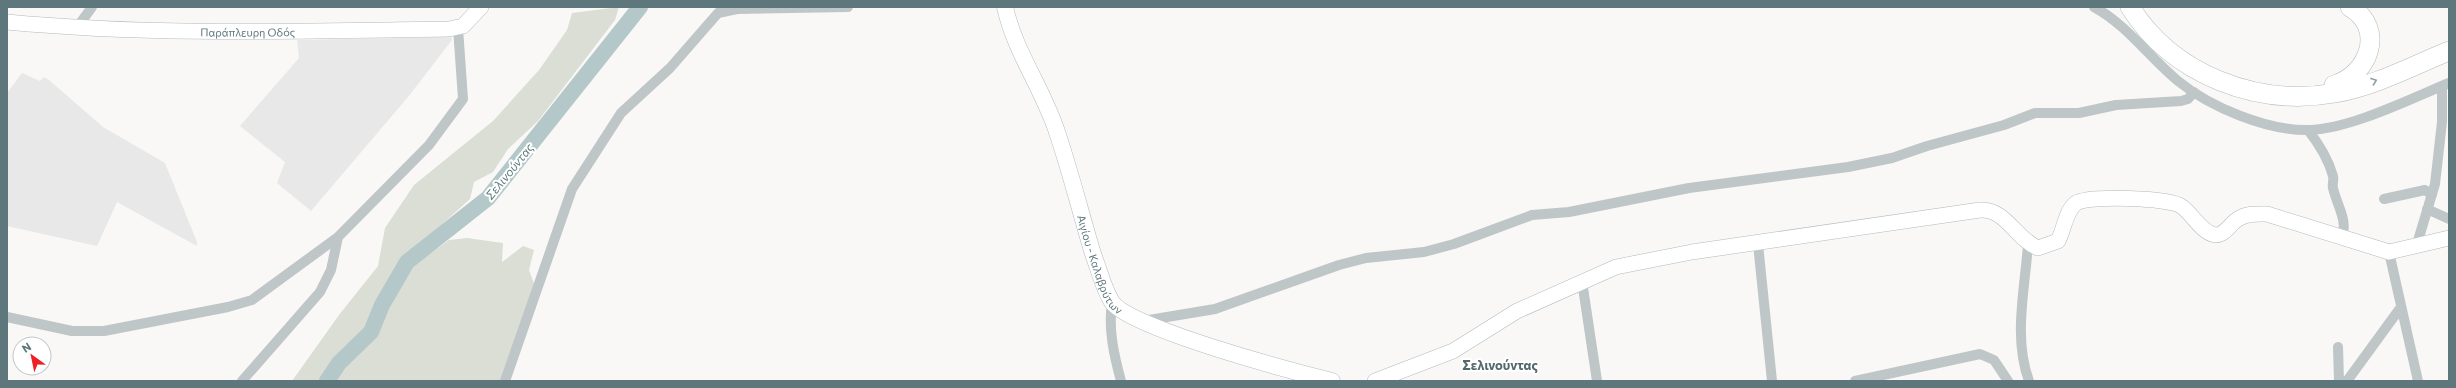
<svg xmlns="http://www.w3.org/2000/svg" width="2456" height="388" viewBox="0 0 2456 388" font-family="Commissioner,sans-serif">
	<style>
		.built { fill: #e7e8e7 }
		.green { fill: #daded5 }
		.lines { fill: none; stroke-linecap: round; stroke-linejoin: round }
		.river { stroke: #b5c8c9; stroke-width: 16 }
		.secondary-casing { stroke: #b1bbbd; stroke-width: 16 }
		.primary-casing { stroke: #b2bbbd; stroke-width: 17 }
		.highway-casing { stroke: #b2babb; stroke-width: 20 }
		.street { stroke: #bfc6c8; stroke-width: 10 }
		.secondary { stroke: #fff; stroke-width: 15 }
		.primary { stroke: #fff; stroke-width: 16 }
		.highway { stroke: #fff; stroke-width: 19 }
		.oneway { stroke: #8ea0a4 }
		.labels { text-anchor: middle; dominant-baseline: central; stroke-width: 4; stroke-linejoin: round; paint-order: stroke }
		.street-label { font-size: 11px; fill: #5e777d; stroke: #fff }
		.water-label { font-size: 12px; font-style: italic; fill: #5d7c7d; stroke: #fff }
		.quarter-label { font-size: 13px; font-weight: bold; fill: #54696e; stroke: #fff }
	</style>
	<rect width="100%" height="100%" fill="#f9f8f6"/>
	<path class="built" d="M451,37L452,40L408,97L311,211L277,183L285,162L240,126L299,58L297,40Z
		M22,73L40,81L44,77L49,80L103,127L165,163L197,242V246L117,202L97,246L7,226V93Z"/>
	<path class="green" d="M619,7L615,20L538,121L508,149L493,172L474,182L470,199L409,254L416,264L449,240L467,238L503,243L502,262L523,246L534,250L529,270L535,286L501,381H292L339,315L378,266L385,228L414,185L493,121L539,70L567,30L572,13Z"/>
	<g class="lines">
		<path class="river" d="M327,381L339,363L371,332L382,305L407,262L488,198L640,7"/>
		<defs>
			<g id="secondary">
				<path id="s1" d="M7,22C154,36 302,31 449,29L463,26L481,7"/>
				<path d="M1375,381L1453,351L1517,311L1616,267L1692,252L1980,210C2005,208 2016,239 2038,248L2058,241C2064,230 2066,210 2076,203C2088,195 2170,198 2181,206C2192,213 2202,234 2216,235C2225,235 2231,223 2238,219C2247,213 2257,214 2267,214L2389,252L2449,238"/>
			</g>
			<g id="primary">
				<path id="s2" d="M1005,7C1015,53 1044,90 1058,135C1071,174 1081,214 1093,254C1099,269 1103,288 1112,302C1129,328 1295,372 1332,381"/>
			</g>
			<path id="highway" d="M2130,7C2173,75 2257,107 2335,93C2375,86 2412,66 2449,51
				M2334,85C2369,75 2386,28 2350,7"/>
		</defs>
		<use href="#secondary" class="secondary-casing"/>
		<use href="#primary" class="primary-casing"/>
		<use href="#highway" class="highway-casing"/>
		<path class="street" d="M2094,7C2127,25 2149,57 2178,81C2210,107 2267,131 2309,130C2350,129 2410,99 2449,83
			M76,29L92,7
			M2308,130C2319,144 2328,158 2333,176C2334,180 2332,184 2333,188C2337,206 2348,219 2342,238
			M2384,199L2425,190L2432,195
			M2427,209L2449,219
			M1758,244L1772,381
			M2028,244C2025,289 2013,338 2029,381
			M2417,244L2435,184L2442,122V86
			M2389,252L2418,381
			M1582,281L1597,381
			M1112,302C1108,330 1114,355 1121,381
			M7,317L72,331H104L228,307L252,300L338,237
			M1143,321L1215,309L1339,265L1366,258L1424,252L1454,244L1532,215L1569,212L1689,188L1848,167L1892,158L1927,146L2004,125L2035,113H2079L2116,105L2181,101L2188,99L2194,92
			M2338,347L2339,381
			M242,381L320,292L331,270L338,237L429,145L463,99L458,28
			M505,381L572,189L621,113L670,68L718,13L737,9L848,7
			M1855,381L1980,354L1994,360L2008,381
			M2347,381L2401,307"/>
		<use href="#secondary" class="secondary"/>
		<use href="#primary" class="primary"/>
		<use href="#highway" class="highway"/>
	</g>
	<defs><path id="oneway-chevron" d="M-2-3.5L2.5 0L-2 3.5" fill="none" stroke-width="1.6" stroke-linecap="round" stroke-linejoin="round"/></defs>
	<use class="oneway" href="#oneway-chevron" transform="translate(2374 81) rotate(-20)"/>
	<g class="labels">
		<g class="street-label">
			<text stroke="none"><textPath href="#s1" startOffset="241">Παράπλευρη Οδός</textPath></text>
			<text stroke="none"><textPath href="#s2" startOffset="275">Αιγίου - Καλαβρύτων</textPath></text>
		</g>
		<g class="water-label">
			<text transform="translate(509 171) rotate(-51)">Σελινούντας</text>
		</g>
		<g class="quarter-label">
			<text x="1500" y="365">Σελινούντας</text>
		</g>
	</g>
	<rect width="2456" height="388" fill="none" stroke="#5e777d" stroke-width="16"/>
	<g transform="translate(32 356) rotate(327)"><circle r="19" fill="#ffffff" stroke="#bfc9cb"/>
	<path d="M0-3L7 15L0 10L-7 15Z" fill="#ee2022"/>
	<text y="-6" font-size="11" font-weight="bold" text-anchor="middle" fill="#5e777d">N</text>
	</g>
</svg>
